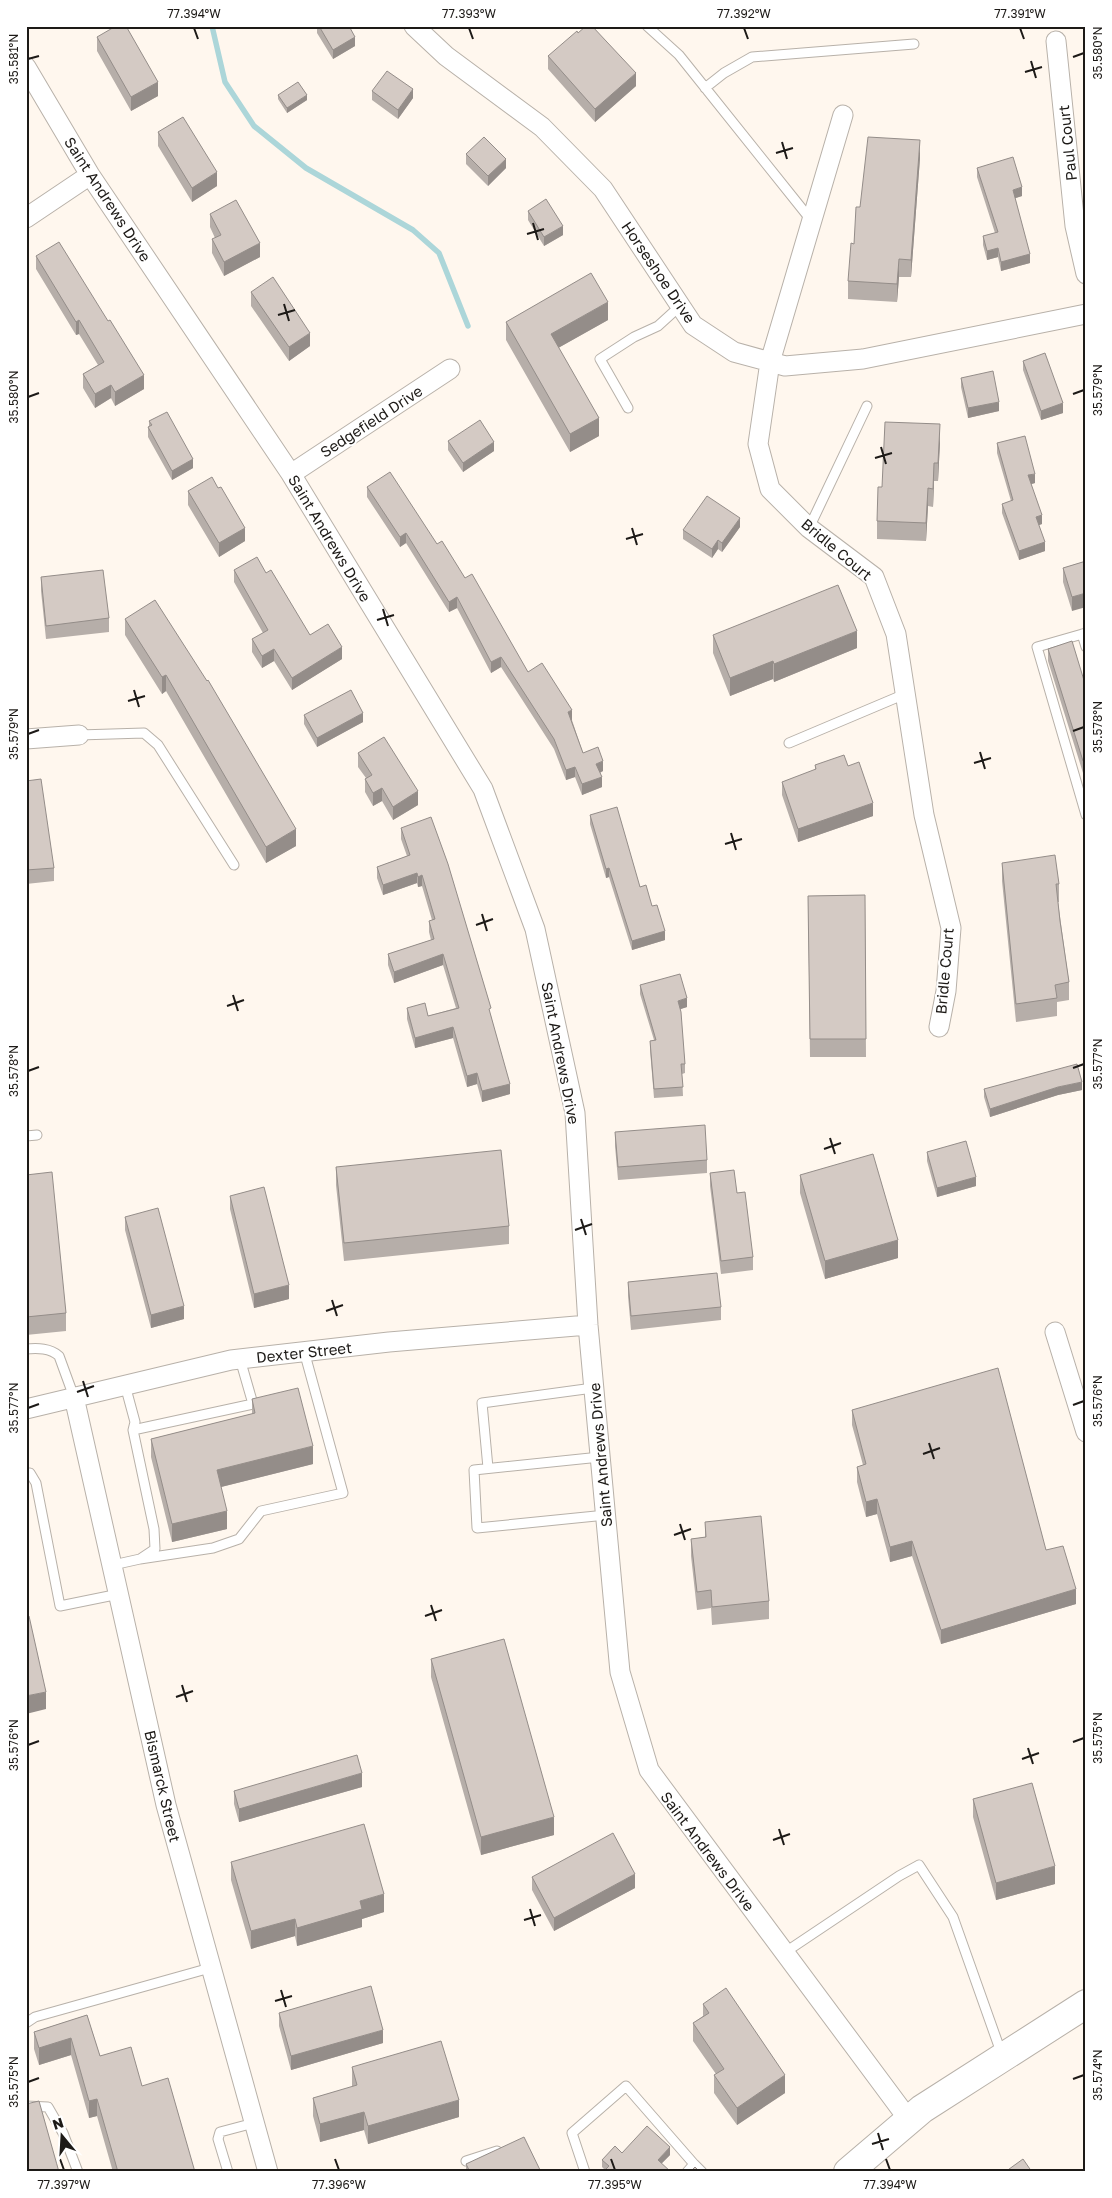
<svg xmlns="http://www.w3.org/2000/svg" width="1112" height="2198" viewBox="0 0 1112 2198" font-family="'Golos Text',sans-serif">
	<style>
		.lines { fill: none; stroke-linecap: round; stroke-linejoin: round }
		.stream { stroke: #acd6d9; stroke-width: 5.5 }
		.lane-casing { stroke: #b8b1a9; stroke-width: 11 }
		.street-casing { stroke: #b8b1a9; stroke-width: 21 }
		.highway-casing { stroke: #b8b1a9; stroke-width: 30 }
		.lane { stroke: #fff; stroke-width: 9 }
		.street { stroke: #fff; stroke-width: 19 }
		.highway { stroke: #fff; stroke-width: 28 }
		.wall { fill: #b6aea9 }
		.shaded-wall { fill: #948d89 }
		.building { fill: #d4cac4; stroke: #948d89 }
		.ticks { fill: none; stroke: #1d1a17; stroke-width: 2 }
		.labels { text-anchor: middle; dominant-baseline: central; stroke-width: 4; stroke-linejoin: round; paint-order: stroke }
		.street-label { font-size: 15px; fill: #1d1a17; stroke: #fff }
		.neatline { fill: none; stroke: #1d1a17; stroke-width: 2 }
		.ticks-label { font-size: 12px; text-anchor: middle; fill: #1d1a17 }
	</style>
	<rect width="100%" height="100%" fill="#fff7ee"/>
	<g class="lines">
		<path class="stream" d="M212,26L225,82L254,126L306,168L413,230L439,253L468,326"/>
		<defs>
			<path id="lane" d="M647,26L679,55L811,220
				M705,88L724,73L752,57L914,44
				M628,408L600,359L634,337L658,326L680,306
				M809,528L867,406
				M1086,633L1037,647L1086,815
				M1082,634L1086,647
				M79,735L144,733L158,745L234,865
				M789,743L905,694
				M26,1136L37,1135
				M26,1349C38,1348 50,1348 59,1356L74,1397
				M133,1430L253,1404L240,1359
				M600,1457L474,1470L477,1528L606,1515
				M488,1468L482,1403L593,1388
				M26,1473H30L36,1483L60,1606L119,1594
				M140,1559L213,1548L239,1539L261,1511L343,1493L304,1351
				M113,1565L140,1559L155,1549L154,1529L133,1430L135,1422L125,1385
				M784,1953L899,1876L919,1865L953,1917L1002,2055
				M26,2023L35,2017L210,1968
				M26,2106L48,2107L63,2133L78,2172
				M466,2161L497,2151
				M694,2164L702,2172
				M228,2172L218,2139L220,2132L254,2123
				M585,2172L572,2133L626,2086L694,2164L687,2172"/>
			<path id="street" d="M414,26L446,56L542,127L603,189L693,325L734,352L785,366L863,359L1086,314
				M1056,41L1075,226L1086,274
				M26,67L90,175L291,474L483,789L535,929L575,1113L588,1325L620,1672L649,1770L909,2120
				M843,115L770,362L758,444L770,489L809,528L874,577L896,634L924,815L951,928L946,991L939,1027
				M26,218L90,175
				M291,474L450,369
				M26,739L79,735
				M1055,1332L1086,1432
				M74,1397L166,1805L268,2172
				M26,1409L231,1360L389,1342L588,1325"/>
			<path id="highway" d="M848,2172L922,2109L1086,2004"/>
		</defs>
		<use href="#lane" class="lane-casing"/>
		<use href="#street" class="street-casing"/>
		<use href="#highway" class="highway-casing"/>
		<use href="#lane" class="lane"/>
		<use href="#street" class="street"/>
		<use href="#highway" class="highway"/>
	</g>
	<path class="wall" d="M317,26H349L355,46L333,59L317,33Z
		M97,37L158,96L131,111L97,51Z
		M548,56L636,86L595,122L548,69Z
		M372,91L413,98L398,119L372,100Z
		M278,95L307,100L287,113L278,99Z
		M158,132L217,186L192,202L158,146Z
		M466,154L506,168L488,186L466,164Z
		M920,158L911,277H899L897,302L848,299V281L860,207Z
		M977,168L1022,196L1015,198L1030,263L1001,271L998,257L987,260L983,245V236L995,233L977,177Z
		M528,211L563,235L544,246L528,220Z
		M210,214L260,257L224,276L212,253V239L215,238L210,227Z
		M36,256L144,389L115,406L111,398L95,408L83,388V374L98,365L79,334L76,335L36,269Z
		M251,292L310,346L289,361L251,306Z
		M608,320L558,348L599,436L570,452L506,340V322Z
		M1023,361L1063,413L1041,420L1023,370Z
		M961,378L999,411L968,418L961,387Z
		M149,421L193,468L172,480L148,437V427H149Z
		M448,441L494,451L463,472L448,450Z
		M940,442L938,481H934L933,507L928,506L926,541L877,539V521L882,487Z
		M997,443L1035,483L1031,484L1042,524L1039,525L1045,551L1019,560L1002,513V504L1011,501L997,453Z
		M367,487L437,544L465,578L528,672L572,720L583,753L603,771L600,773L602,787L582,795L575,777L566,780L554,749L501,667L491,673L457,608L449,612L406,543L400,547L367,497Z
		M218,488L245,541L219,557L188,505V491Z
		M740,527L722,552L718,549L712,558L683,539V530Z
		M1086,561L1072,611L1063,582V568Z
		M234,570L266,573L310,635L342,659L292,690L274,661L262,668L252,652V639L263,633L234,582Z
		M41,577L109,618V632L46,639L41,591Z
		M125,619L296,846L266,863L166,691L162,694L125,635Z
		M713,635L857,648L774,682L773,679L730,696L713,653Z
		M1048,649L1086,687V778L1084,773H1083L1048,661Z
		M304,715L363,722L317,747L304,724Z
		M358,753L418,805L393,820L382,801L373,806L365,792V779L366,778L358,767Z
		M815,765L848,766L873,816L798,842L782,795V782L815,770Z
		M26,781L54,868V881L26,884Z
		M590,815L640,887L665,940L632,950L609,877L606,878L590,824Z
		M401,828L491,1016L510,1094L482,1102L477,1084L467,1087L453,1038L415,1048L407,1019V1008L428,1016L456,1008L443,965L394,983L388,965V954L431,940L429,932V921L432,920L422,886L418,887L417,883L383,895L377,878V867L407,856L401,839Z
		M1002,863L1059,884V902H1058L1069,982V1000L1057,1002V1016L1016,1022L1002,881Z
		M865,895L866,1057H810L808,896Z
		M640,985L687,1007L680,1009L685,1064V1073L682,1074L683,1096L654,1098L650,1050V1041L654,1040L640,994Z
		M984,1089L1082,1090L1058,1095L990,1117L984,1097Z
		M615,1132L707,1160V1173L618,1180L615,1146Z
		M927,1152L976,1186L937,1197L927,1161Z
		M336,1167L509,1226V1244L344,1261L336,1185Z
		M710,1173L737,1193L753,1257V1270L721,1274L710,1186Z
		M26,1175L66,1313V1331L26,1335Z
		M800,1175L898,1258L825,1279L800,1193Z
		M230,1196L289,1299L254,1308L230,1209Z
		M125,1217L184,1319L151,1328L125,1230Z
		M628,1282L721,1307V1320L631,1330L628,1296Z
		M252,1399L313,1464L221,1487L227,1529L172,1542L151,1457V1439L252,1414Z
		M852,1410L1046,1550L1076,1604L941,1644L912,1556L890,1562L877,1514L866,1517L857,1482V1467L863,1465L852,1425Z
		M705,1522L769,1601V1619L712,1625L711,1608L697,1610L691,1556V1539L705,1537Z
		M431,1659L554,1835L481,1855L431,1677Z
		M362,1787L239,1822L234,1804V1791Z
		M973,1799L1055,1884L996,1900L973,1817Z
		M231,1862L384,1912L362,1919V1927L297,1946L295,1936L251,1949L231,1880Z
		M532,1877L635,1888L554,1931L532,1890Z
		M703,2004L785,2093L737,2125L714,2093V2075L716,2074L693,2041V2023L703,2016Z
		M279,2013L383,2043L291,2070L279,2026Z
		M87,2015L100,2056L142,2086L195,2172H113L97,2116L89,2118L71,2055L39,2065L34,2049V2032Z
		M352,2067L459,2117L368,2144L364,2130L320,2142L313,2116V2098L352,2087Z
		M622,2153L670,2155L662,2163L605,2170L602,2167V2160Z
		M466,2164L541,2172H466Z"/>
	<path class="shaded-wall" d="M355,37V46L333,59V50Z
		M636,73V86L595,122V109Z
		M158,82V96L131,111V97Z
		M413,89V98L398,119V110Z
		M307,95V100L287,113V108Z
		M920,140V158L911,277V260Z
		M506,159V168L488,186V176Z
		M217,172V186L192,202V188Z
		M1022,187V196L1013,199V190Z
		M563,226V235L544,246V237Z
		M260,243V257L224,276V262Z
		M998,248V257L987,260V251Z
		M1030,254V263L1001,271V262Z
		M899,259V277L897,302V284Z
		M608,302V320L551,352V334Z
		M79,320V334L76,335V322Z
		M310,333V346L289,361V347Z
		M144,375V389L115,406V392Z
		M111,385V398L95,408V394Z
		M999,402V411L968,418V408Z
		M1063,403V413L1041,420V411Z
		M599,418V436L570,452V434Z
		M940,424V442L938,481V463Z
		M494,442V451L463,472V463Z
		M193,459V468L172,480V471Z
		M934,463V481L933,507V489Z
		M1035,474V483L1028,485V475Z
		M928,488V506L926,541V523Z
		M1042,515V524L1036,526V517Z
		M740,518V527L722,552V543Z
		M245,528V541L219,557V543Z
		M406,533V543L400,547V537Z
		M718,540V549L712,558V549Z
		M1045,542V551L1019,560V551Z
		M1086,593V607L1072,611V597Z
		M457,597V608L449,612V602Z
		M857,631V648L774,682V664Z
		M342,647V659L292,690V678Z
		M274,649V661L262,668V656Z
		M501,657V667L491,673V662Z
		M773,661V679L730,696V678Z
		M166,675V691L162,694V677Z
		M572,710V720L568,722V712Z
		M363,713V722L317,747V738Z
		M1084,760V773H1083V761Z
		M603,761V771L596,774V764Z
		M575,767V777L566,780V770Z
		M602,777V787L582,795V784Z
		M382,788V801L373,806V793Z
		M418,791V805L393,820V807Z
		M873,803V816L798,842V829Z
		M296,829V846L266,863V847Z
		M609,868V877L606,878V869Z
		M417,873V883L383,895V885Z
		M422,875V886L418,887V877Z
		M665,931V940L632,950V941Z
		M443,954V965L394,983V972Z
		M687,998V1007L678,1010V1001Z
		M453,1027V1038L415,1048V1038Z
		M477,1073V1084L467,1087V1076Z
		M1082,1082V1090L1058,1095L990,1117V1109L1058,1087Z
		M510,1084V1094L482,1102V1091Z
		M976,1177V1186L937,1197V1188Z
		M898,1240V1258L825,1279V1261Z
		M289,1285V1299L254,1308V1294Z
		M184,1306V1319L151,1328V1315Z
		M313,1446V1464L217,1488V1470Z
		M877,1499V1514L866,1517V1502Z
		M227,1511V1529L172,1542V1524Z
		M912,1541V1556L890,1562V1547Z
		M1076,1589V1604L941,1644V1630Z
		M46,1692V1709L26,1714V1696Z
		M362,1773V1787L239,1822V1809Z
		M554,1817V1835L481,1855V1837Z
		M1055,1866V1884L996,1900V1883Z
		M635,1874V1888L554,1931V1918Z
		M384,1894V1912L362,1919V1927L297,1946V1928L360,1901Z
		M295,1919V1936L251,1949V1931Z
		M383,2030V2043L291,2070V2056Z
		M71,2038V2055L39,2065V2048Z
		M785,2075V2093L737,2125V2108Z
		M97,2099V2116L89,2118V2101Z
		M459,2100V2117L368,2144V2126Z
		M364,2112V2130L320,2142V2124Z
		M670,2147V2155L658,2167V2160Z"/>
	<path class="building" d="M116,26H126L158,82L131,97L97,37Z
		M319,26H349L355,37L333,50Z
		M586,26H592L636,73L595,109L548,56L577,31L578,33Z
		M387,71L413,89L398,110L372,91Z
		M298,82L307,95L287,108L278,95Z
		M183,117L217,172L192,188L158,132Z
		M484,137L506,159L488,176L466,154Z
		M868,137L920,140L911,260L899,259L897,284L848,281L851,243L854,244L856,207H860Z
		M1013,157L1022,187L1013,190L1030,254L1001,262L998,248L987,251L983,236L998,232L977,168Z
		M546,199L563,226L544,237L528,211Z
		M236,200L260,243L224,262L212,239L221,235L210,214Z
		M59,242L108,321L110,320L144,375L115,392L111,385L95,394L83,374L104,362L79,320L76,322L36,256Z
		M591,273L608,302L551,334L599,418L570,434L506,322Z
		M273,277L310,333L289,347L251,292Z
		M1045,353L1063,403L1041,411L1023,361Z
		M993,371L999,402L968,408L961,378Z
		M167,412L193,459L172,471L148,427L152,425L149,421Z
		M480,420L494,442L463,463L448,441Z
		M885,422L940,424L938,463H934L933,489L928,488L926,523L877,521L878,487H882Z
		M1025,436L1035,474L1028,475L1042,515L1036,517L1045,542L1019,551L1002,504L1013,500L997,443Z
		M390,472L437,544L442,541L465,578L472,574L528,672L542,663L572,710L568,712L583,753L598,747L603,761L596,764L602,777L582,784L575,767L566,770L554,739L501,657L491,662L457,597L449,602L406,533L400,537L367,487Z
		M212,477L218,488L221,487L245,528L219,543L188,491Z
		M707,496L740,518L722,543L718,540L712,549L683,530Z
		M257,557L266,573L271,570L310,635L328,624L342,647L292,678L274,649L262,656L252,639L268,630L234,570Z
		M1086,561V593L1072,597L1063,568Z
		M103,570L109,618L46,626L41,577Z
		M838,585L857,631L774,664L773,661L730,678L713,635Z
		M155,600L207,681L208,680L296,829L266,847L166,675L162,677L125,619Z
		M1072,641L1086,687V765L1084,760L1083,761L1048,649Z
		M351,690L363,713L317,738L304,715Z
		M384,737L418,791L393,807L382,788L373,793L365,779L372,775L358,753Z
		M844,755L848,766L859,762L873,803L798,829L782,782L816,769L815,765Z
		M41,779L54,868L26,870V781Z
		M617,807L640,887L646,885L652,906L657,905L665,931L632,941L609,868L606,869L590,815Z
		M431,817L448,864L491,1008L489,1009L510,1084L482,1091L477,1073L467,1076L453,1027L415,1038L407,1008L425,1003L428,1016L459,1008L443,954L394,972L388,954L434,939L429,921L435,919L422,875L418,877L417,873L383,885L377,867L410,855L401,828Z
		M1055,855L1059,884H1056L1060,921L1069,982L1055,985L1057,998L1016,1004L1002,863Z
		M865,895L866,1039H810L808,896Z
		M680,974L687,998L678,1001L681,1012L685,1064H681L683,1087L654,1089L650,1041L656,1040L640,985Z
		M1077,1064L1082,1082L1058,1087L990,1109L984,1089Z
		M705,1125L707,1160L618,1167L615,1132Z
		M966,1141L976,1177L937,1188L927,1152Z
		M501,1150L509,1226L344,1243L336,1167Z
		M873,1154L898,1240L825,1261L800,1175Z
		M734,1170L737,1193L745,1192L753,1257L721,1261L710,1173Z
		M52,1172L66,1313L26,1317V1175Z
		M264,1187L289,1285L254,1294L230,1196Z
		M158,1208L184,1306L151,1315L125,1217Z
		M717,1273L721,1307L631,1316L628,1282Z
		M998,1368L1046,1550L1063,1546L1076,1589L941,1630L912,1541L890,1547L877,1499L866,1502L857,1467L866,1464L852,1410Z
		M298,1388L313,1446L217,1470L227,1511L172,1524L151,1439L255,1413L252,1399Z
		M761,1516L769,1601L712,1607L711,1590L697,1592L691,1539L706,1537L705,1522Z
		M26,1616H29L46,1692L26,1696Z
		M504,1639L554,1817L481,1837L431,1659Z
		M357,1755L362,1773L239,1809L234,1791Z
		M1032,1783L1055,1866L996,1883L973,1799Z
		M364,1824L384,1894L360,1901L362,1909L297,1928L295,1919L251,1931L231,1862Z
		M613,1833L635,1874L554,1918L532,1877Z
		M371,1986L383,2030L291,2056L279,2013Z
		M726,1988L785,2075L737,2108L714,2075L724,2069L693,2023L709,2013L703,2004Z
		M87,2015L100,2056L131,2047L142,2086L168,2078L195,2172H118L97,2099L89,2101L71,2038L39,2048L34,2032Z
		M441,2041L459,2100L368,2126L364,2112L320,2124L313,2098L357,2085L352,2067Z
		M39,2101L59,2172H26V2104Z
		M647,2126L670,2147L658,2160L671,2172L604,2171L609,2166L602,2160L615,2146L622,2153Z
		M524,2137L541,2172H470L466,2164Z
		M1023,2159L1032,2172H1005Z
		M695,2167L700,2172H690Z"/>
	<path class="ticks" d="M194,28L198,39M469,28L473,39M744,28L748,39M1020,28L1024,39M1073,57L1084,53M28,59L39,56M1031,61L1036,78M1025,72L1042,67M782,142L787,159M776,153L793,148M533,223L538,240M527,234L544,229M284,304L289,321M278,315L295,310M1073,394L1084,390M28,397L39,393M881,447L886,464M875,458L892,453M632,528L637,545M626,539L643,534M383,609L388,626M377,620L394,615M134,690L139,707M128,701L145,696M1073,731L1084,727M28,734L39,730M980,752L985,769M974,763L991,758M731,833L736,850M725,844L742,839M482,914L487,931M476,925L493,919M233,995L238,1011M227,1006L244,1000M1073,1068L1084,1064M28,1071L39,1067M830,1138L835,1154M824,1149L841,1143M581,1219L586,1235M575,1230L592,1224M332,1300L337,1316M326,1311L343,1305M83,1381L88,1397M77,1392L94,1386M1073,1405L1084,1401M28,1408L39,1404M929,1443L934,1459M923,1454L940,1448M680,1524L685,1540M674,1535L691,1529M431,1605L436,1621M425,1616L442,1610M182,1685L187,1702M176,1697L193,1691M1073,1742L1084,1738M28,1745L39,1741M1028,1748L1033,1764M1022,1759L1039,1753M779,1829L784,1845M773,1840L790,1834M530,1909L535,1926M524,1920L541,1915M281,1990L286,2007M275,2001L292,1996M1073,2079L1084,2075M28,2082L39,2078M878,2133L883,2150M872,2144L889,2139M60,2159L64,2170M335,2159L339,2170M611,2159L615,2170M886,2159L890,2170"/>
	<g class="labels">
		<g class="street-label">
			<text transform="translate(1067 143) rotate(-96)">Paul Court</text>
			<text transform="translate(108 199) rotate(57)">Saint Andrews Drive</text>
			<text transform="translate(659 272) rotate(56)">Horseshoe Drive</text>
			<text transform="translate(371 421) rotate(-33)">Sedgefield Drive</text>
			<text transform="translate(330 538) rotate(59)">Saint Andrews Drive</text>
			<text transform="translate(837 549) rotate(40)">Bridle Court</text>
			<text transform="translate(944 971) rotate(-85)">Bridle Court</text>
			<text transform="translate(561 1053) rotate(79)">Saint Andrews Drive</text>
			<text transform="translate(304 1352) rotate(-6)">Dexter Street</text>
			<text transform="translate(600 1455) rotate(-95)">Saint Andrews Drive</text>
			<text transform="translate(163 1786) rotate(77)">Bismarck Street</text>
			<text transform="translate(708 1851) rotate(53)">Saint Andrews Drive</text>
		</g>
	</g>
	<rect width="1112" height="2198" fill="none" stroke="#ffffff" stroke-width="55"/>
	<g transform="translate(62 2136) rotate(342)" stroke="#ffffff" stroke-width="4" paint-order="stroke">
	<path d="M0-4L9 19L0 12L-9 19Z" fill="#1d1a17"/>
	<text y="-8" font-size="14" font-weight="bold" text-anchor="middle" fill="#1d1a17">N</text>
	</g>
	<rect x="28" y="28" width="1056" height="2142" class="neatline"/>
	<g class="ticks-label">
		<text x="194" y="18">77.394°W</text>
		<text x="469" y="18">77.393°W</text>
		<text x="744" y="18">77.392°W</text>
		<text x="1020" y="18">77.391°W</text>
		<text transform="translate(1098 53) rotate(-90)" y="4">35.580°N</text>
		<text transform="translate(14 59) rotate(-90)" y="4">35.581°N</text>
		<text transform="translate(1098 390) rotate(-90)" y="4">35.579°N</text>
		<text transform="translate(14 397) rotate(-90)" y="4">35.580°N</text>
		<text transform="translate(1098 727) rotate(-90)" y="4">35.578°N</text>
		<text transform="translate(14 734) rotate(-90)" y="4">35.579°N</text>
		<text transform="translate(1098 1064) rotate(-90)" y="4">35.577°N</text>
		<text transform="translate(14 1071) rotate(-90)" y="4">35.578°N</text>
		<text transform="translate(1098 1401) rotate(-90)" y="4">35.576°N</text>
		<text transform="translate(14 1408) rotate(-90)" y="4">35.577°N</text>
		<text transform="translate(1098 1738) rotate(-90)" y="4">35.575°N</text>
		<text transform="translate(14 1745) rotate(-90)" y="4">35.576°N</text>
		<text transform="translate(1098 2075) rotate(-90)" y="4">35.574°N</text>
		<text transform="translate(14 2082) rotate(-90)" y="4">35.575°N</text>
		<text x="64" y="2189">77.397°W</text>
		<text x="339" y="2189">77.396°W</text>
		<text x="615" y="2189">77.395°W</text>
		<text x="890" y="2189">77.394°W</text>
	</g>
</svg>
